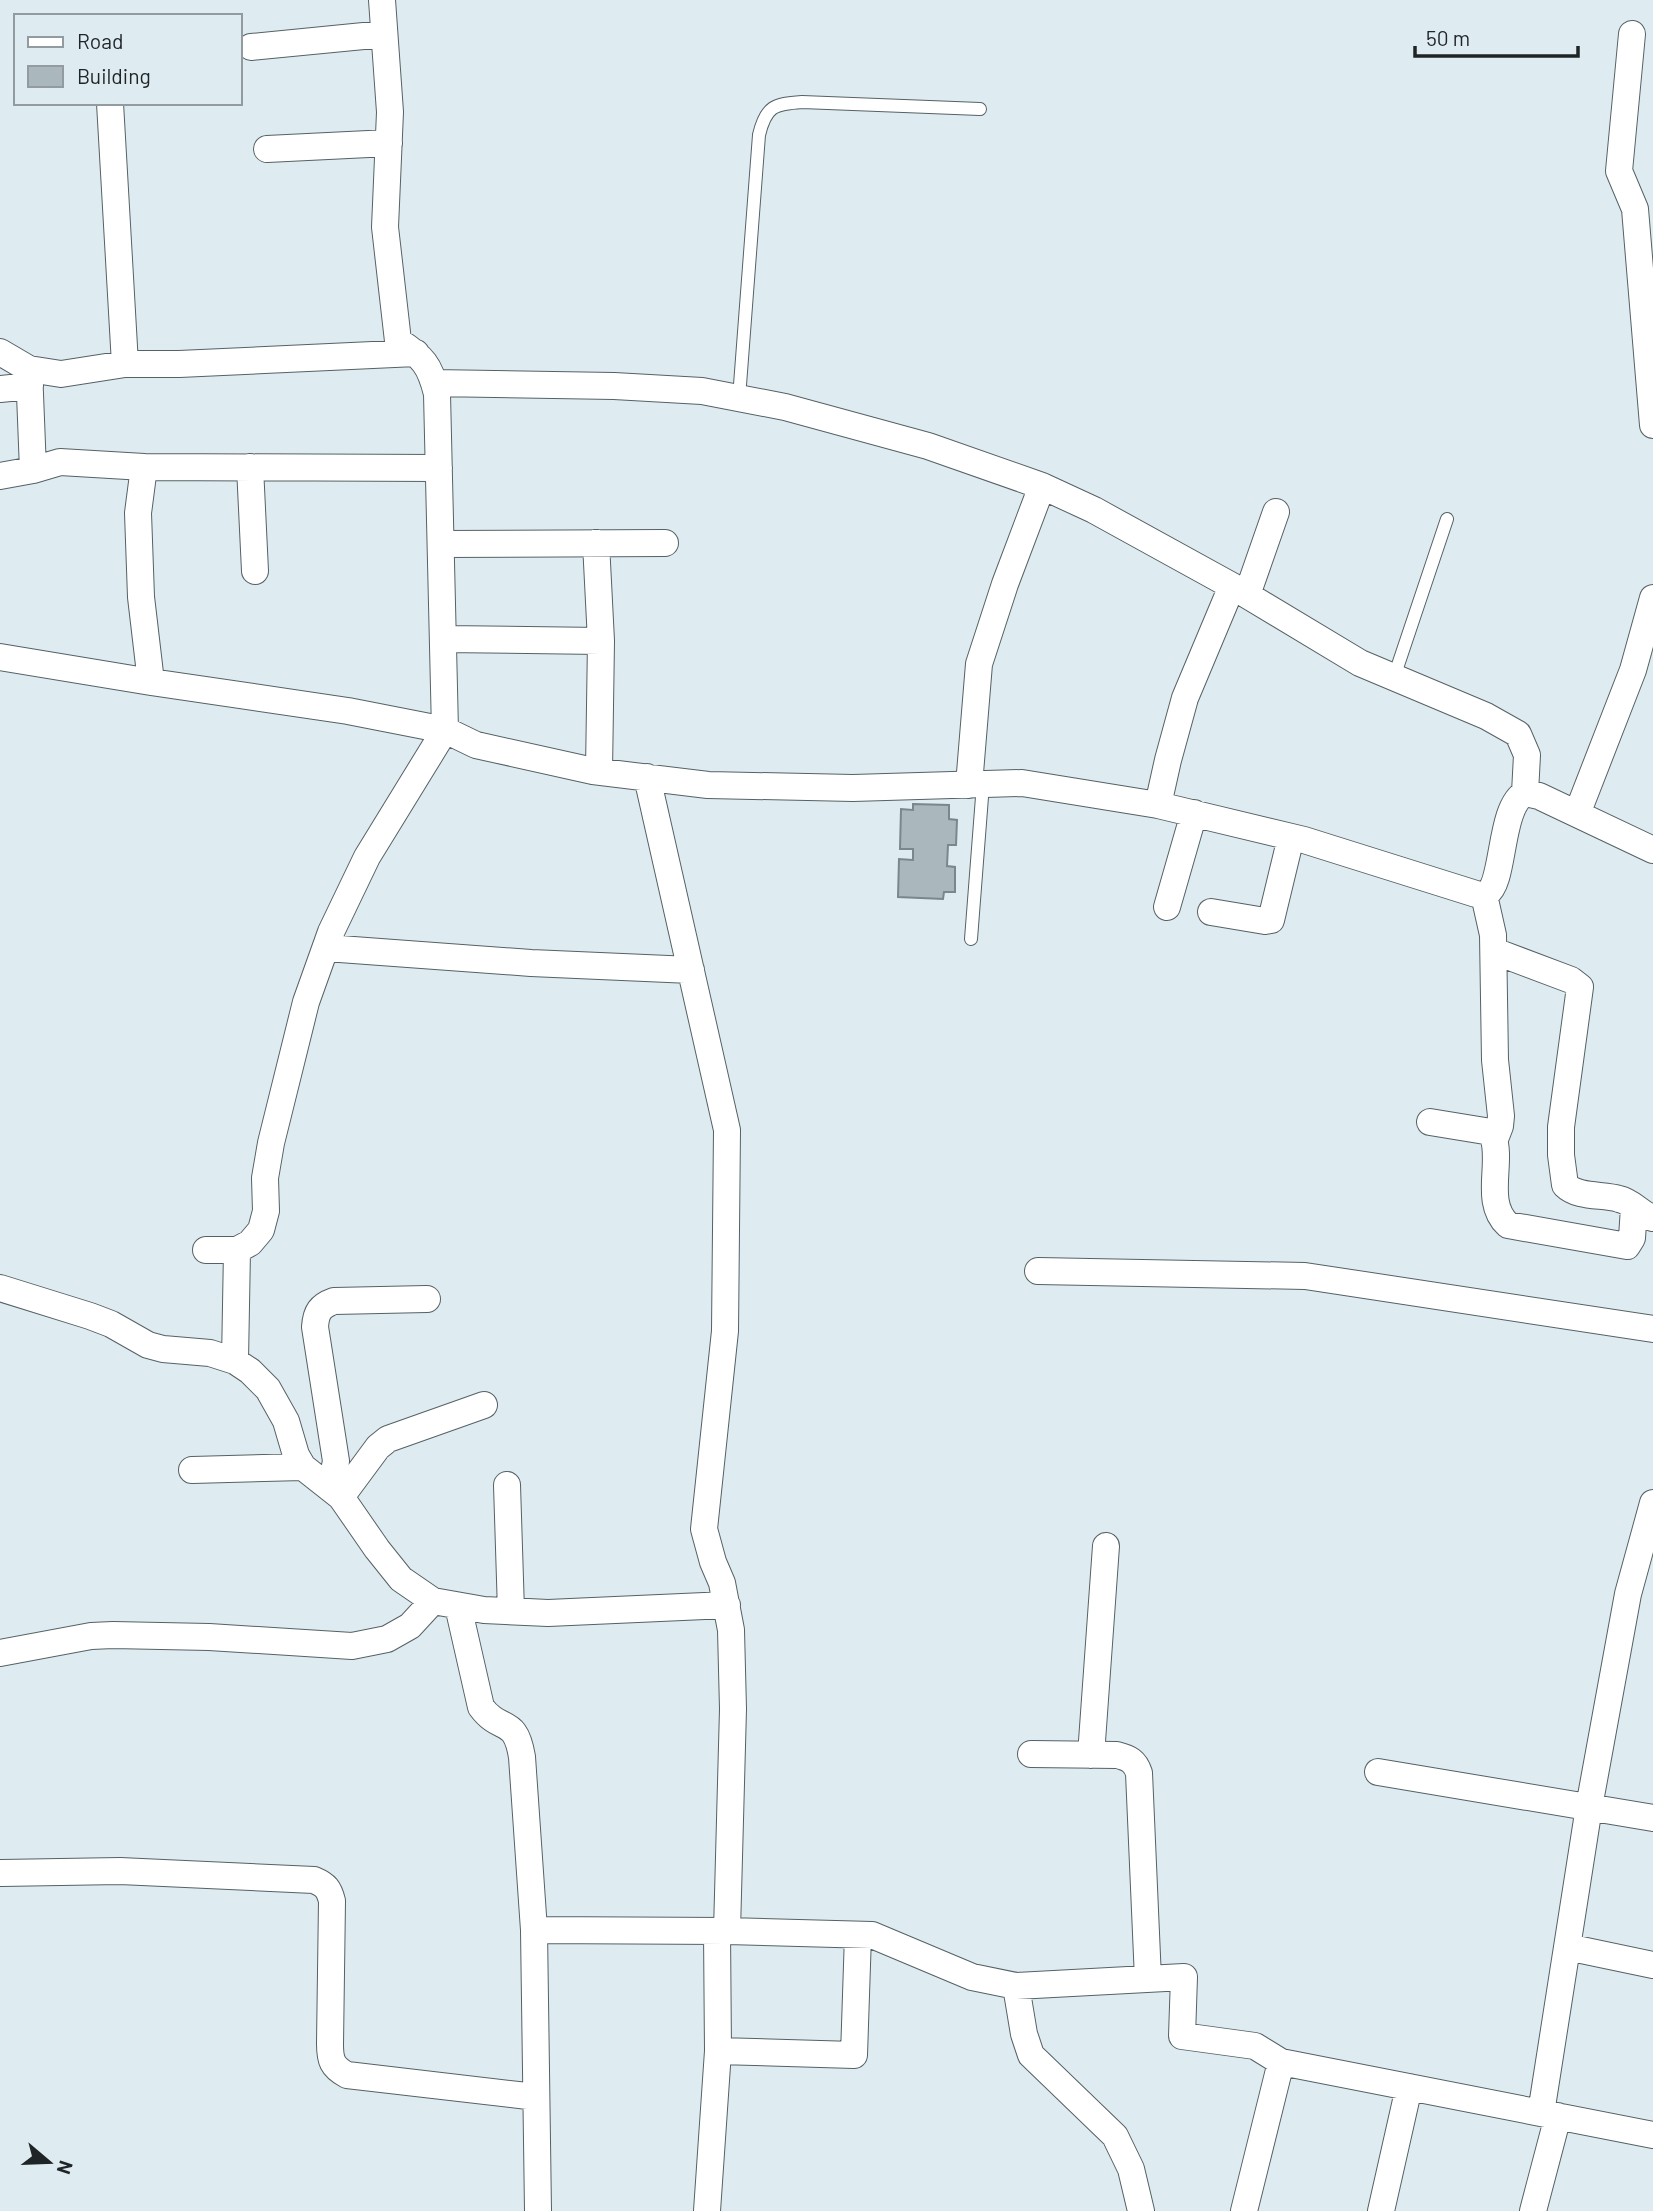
<svg xmlns="http://www.w3.org/2000/svg" width="1653" height="2211" viewBox="0 0 1653 2211" font-family="Barlow,sans-serif">
	<style>
		.building { fill: #aab7bc; stroke: #7a878b; stroke-width: 2 }
		.lines { fill: none; stroke-linecap: round; stroke-linejoin: round }
		.service-casing { stroke: #556165; stroke-width: 14 }
		.minor-casing { stroke: #556165; stroke-width: 28 }
		.service { stroke: #fff; stroke-width: 12 }
		.minor { stroke: #fff; stroke-width: 26 }
	</style>
	<rect width="100%" height="100%" fill="#deecf1"/>
	<path class="building" d="M913,804L949,805V819L957,820L956,845H948L947,866L955,867V892H944L943,899L898,897L899,859L913,860V849H900L901,809L913,810Z"/>
	<g class="lines">
		<defs>
			<path id="service" d="M739,398L759,135C766,106 774,104 802,102L980,109
				M1394,677L1447,519
				M971,939L983,784"/>
			<path id="minor" d="M382,0L390,112L385,227L398,341C423,357 430,365 437,394L445,730L476,745L593,771L708,785L853,788L1022,783L1158,805L1304,840L1476,894C1480,895 1483,896 1487,893C1505,882 1499,807 1525,793L1539,796L1653,850
				M1632,34L1619,171L1635,209L1653,425
				M251,47L384,34
				M110,103L125,364
				M267,149L389,143
				M0,352L29,369L61,374L125,364H179L416,353
				M29,369L33,470
				M434,383L614,386L702,391L785,407L928,446L1042,486
				M0,389L30,386
				M250,467L255,571
				M0,476L33,470L60,462L144,467
				M596,543L601,641L599,771
				M441,544L665,543
				M1247,595L1276,512
				M443,639L601,641
				M0,657L151,682L348,711L445,730L367,857L331,932L306,1002L271,1143L265,1178L266,1211L261,1230L250,1243L237,1250H206
				M151,682L141,597L138,513L144,467L439,468
				M647,777L727,1130L725,1331L704,1529L713,1562L722,1583L731,1630L733,1709L727,1931
				M969,785L979,664L1005,584L1042,486L1094,510L1232,586L1360,663L1486,716L1518,734L1527,755L1525,793
				M1158,805L1168,760L1185,698L1232,586
				M1577,814L1633,670L1653,598
				M1484,895L1493,935L1495,1060L1501,1116L1500,1126L1495,1139
				M1167,907L1194,813
				M1211,912L1265,921L1271,920L1291,837
				M326,948L531,963L691,970
				M1494,951L1571,980L1580,987L1561,1127V1155L1565,1185C1578,1198 1603,1194 1619,1199C1633,1202 1640,1214 1653,1218
				M1430,1122L1485,1131L1493,1136C1503,1163 1483,1202 1508,1225L1627,1246L1632,1238L1634,1207
				M1038,1271L1305,1276L1653,1329
				M0,1288L90,1316L111,1324L148,1345L163,1349L210,1353L235,1361L250,1371L268,1389L286,1421L296,1455L303,1467L341,1497L377,1549L401,1579L433,1601L484,1610L548,1613L727,1605
				M235,1361L237,1250
				M192,1470L303,1467
				M507,1485L511,1611
				M331,1487L336,1461L315,1327C316,1312 320,1306 334,1301L427,1299
				M341,1497L378,1447L388,1439L484,1405
				M458,1606L481,1707C501,1734 515,1715 522,1757L534,1930L538,2211
				M0,1653L91,1636L113,1635L209,1637L352,1646L387,1639L410,1626L433,1601
				M1031,1754L1117,1755C1129,1758 1135,1761 1139,1773L1148,1979
				M1091,1755L1106,1546
				M1378,1772L1653,1818
				M1,1873L120,1871L314,1880C326,1885 329,1889 332,1901L330,2044C330,2060 332,2067 347,2075L536,2097
				M534,1930L727,1931L872,1935L972,1977L1016,1986L1184,1977L1182,2036L1255,2046L1281,2062L1653,2135
				M1567,1947L1653,1965
				M1016,1986L1024,2034L1031,2055L1115,2136L1131,2169L1141,2211
				M718,2051L854,2055L858,1935
				M1541,2113L1589,1807L1628,1594L1653,1503
				M707,2211L718,2051L717,1931
				M1244,2211L1281,2062
				M1381,2211L1409,2087
				M1533,2211L1558,2116"/>
		</defs>
		<use href="#service" class="service-casing"/>
		<use href="#minor" class="minor-casing"/>
		<use href="#service" class="service"/>
		<use href="#minor" class="minor"/>
	</g>
	<rect x="14" y="14" width="228" height="91" fill="#deecf1" stroke="#929ca0" stroke-width="2"/>
	<rect x="28" y="37" width="35" height="10" fill="#ffffff" stroke="#929ca0" stroke-width="2"/>
	<text x="77" y="49" font-size="21" fill="#1f2426">Road</text>
	<rect x="28" y="66" width="35" height="21" fill="#aab7bc" stroke="#929ca0" stroke-width="2"/>
	<text x="77" y="84" font-size="21" fill="#1f2426">Building</text>
	<g transform="translate(49 2162) rotate(109)" stroke="#deecf1" stroke-width="5" paint-order="stroke">
	<path d="M0-5L12 26L0 18L-12 26Z" fill="#1f2426"/>
	<text y="-10" font-size="19" font-weight="bold" text-anchor="middle" fill="#1f2426">N</text>
	</g>
	<path d="M1415 46v10h163v-10" fill="none" stroke="#1f2426" stroke-width="3.5"/>
	<text x="1426" y="46" font-size="21" fill="#1f2426" stroke="#deecf1" stroke-width="5" paint-order="stroke">50 m</text>
</svg>
